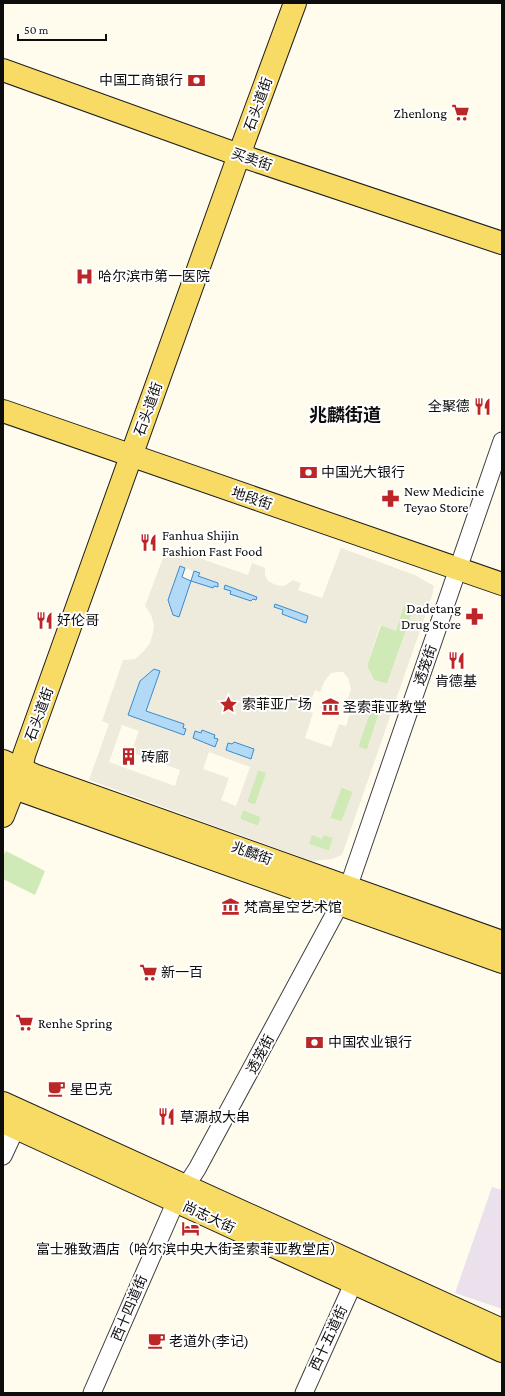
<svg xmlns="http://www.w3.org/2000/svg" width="505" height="1396" viewBox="0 0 505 1396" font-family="'Crimson Pro','Noto Sans SC',serif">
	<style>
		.industrial { fill: #ebe1ec }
		.green { fill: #cfe9b7 }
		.plaza { fill: #eeebdd; fill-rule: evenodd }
		.water { fill: #b2daf6; stroke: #3a8bcd }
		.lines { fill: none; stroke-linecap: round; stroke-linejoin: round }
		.minor-casing { stroke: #404040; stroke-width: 19 }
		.major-casing { stroke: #1e1e1e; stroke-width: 24 }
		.minor { stroke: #fff; stroke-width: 17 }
		.major { stroke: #f8db64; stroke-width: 22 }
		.labels { text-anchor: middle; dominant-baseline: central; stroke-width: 4; stroke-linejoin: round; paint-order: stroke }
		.poi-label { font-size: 14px; fill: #0d0d0d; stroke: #fff; text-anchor: start }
		.street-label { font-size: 14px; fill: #0d0d0d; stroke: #fff }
		.district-label { font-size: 18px; font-weight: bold; fill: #0d0d0d; stroke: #fff }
	</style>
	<rect width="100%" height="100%" fill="#fffced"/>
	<path class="industrial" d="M492,1187L502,1190V1309L455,1293Z"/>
	<path class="green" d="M405,602L415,605L387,684L374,680L367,666L381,625Z
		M373,702L382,704L367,750L358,747Z
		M258,770L267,773L255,805L247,802Z
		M341,787L353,792L342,822L330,818Z
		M243,810L261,817L258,826L240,819Z
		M323,834L333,838L329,851L308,844L311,835Z
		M6,851L45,871L35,895L3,879V856Z"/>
	<path class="plaza" d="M167,547L248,575L252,563L265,568V575L268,581L276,585L284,586L293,580L301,583L298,590L322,598L341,548L415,575L434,586L432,596L342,855L332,859L312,861L89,780L109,724L102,721L123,660L135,659L143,652L150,643L153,633L154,625L151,615L145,606ZM180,566L199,573L198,576L218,583L213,588L191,581L178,617L173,615ZM225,586L257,597L252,601L230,593L231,591L224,589ZM405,603L415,605L387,684L374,680L367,666L380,625L396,631ZM275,604L308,616L306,622L282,613L283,610ZM155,669L160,672L146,711L184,724L182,728L186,729L184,735L128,715ZM337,672H343L348,678L351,689L347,701L353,703L346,726L339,724L331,747L305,738L313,713L307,711L315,690L320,692L324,682L331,673ZM374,702L382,705L367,750L358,747ZM122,725L139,731L131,752L180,770L175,786L109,762ZM232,745L254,749L251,758ZM209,752L250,767L236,806L221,800L229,778L203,769ZM258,770L266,773L255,805L247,802ZM342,787L353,792L341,822L330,818ZM243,810L261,817L258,826L240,819ZM312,835L322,839L324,835L333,838L329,851L309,844Z"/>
	<path class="water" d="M180,566L185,568L182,577L191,581L194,571L200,573L198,576L218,583V587L214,586L213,588L191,581L179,617L173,615L168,600Z
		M225,585L257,597L256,600L253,599L251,601L230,594L231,591L224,589Z
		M275,604L308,616L306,623L282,614L283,610L274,607Z
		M154,669L160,671L146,711L184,724L183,728L186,729L184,735L128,715L140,681Z
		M202,730L215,735L214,738L218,739L215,747L193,738L195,731L201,733Z
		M234,742L254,749L251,759L226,750L228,743L232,744Z"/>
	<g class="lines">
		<defs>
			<path id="minor" d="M348,888L502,441
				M3,1156L16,1128
				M92,1393L176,1201L197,1169L340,904
				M304,1393L353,1284"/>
			<path id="major" d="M3,70L239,155L502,243
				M3,411L502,584
				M3,761L34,775L502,942
				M3,784L502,962
				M3,816L21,770L24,755L239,155L295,3
				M3,1103L502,1330
				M3,1122L502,1351"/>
		</defs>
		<use href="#minor" class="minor-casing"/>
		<use href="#major" class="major-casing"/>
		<use href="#minor" class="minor"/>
		<use href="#major" class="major"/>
	</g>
	<defs>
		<symbol id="bank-bare" viewBox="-9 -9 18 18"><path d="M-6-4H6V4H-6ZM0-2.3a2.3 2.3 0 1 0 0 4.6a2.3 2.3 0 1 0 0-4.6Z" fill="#bd2626" stroke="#fff" stroke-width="2.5" paint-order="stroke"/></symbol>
		<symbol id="supermarket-bare" viewBox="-9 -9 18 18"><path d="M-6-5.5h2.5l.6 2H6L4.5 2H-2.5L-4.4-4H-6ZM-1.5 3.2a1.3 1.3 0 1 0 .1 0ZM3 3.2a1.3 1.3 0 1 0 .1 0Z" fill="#bd2626" stroke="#fff" stroke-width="2.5" paint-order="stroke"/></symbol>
		<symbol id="hospital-bare" viewBox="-9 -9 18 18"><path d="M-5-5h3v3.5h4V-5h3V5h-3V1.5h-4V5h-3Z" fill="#bd2626" stroke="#fff" stroke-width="2.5" paint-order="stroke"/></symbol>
		<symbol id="restaurant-bare" viewBox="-9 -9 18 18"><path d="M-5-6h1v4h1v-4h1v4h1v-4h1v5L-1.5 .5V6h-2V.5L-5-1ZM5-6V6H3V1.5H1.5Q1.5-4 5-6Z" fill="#bd2626" stroke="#fff" stroke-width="2.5" paint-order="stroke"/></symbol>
		<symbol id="pharmacy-bare" viewBox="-9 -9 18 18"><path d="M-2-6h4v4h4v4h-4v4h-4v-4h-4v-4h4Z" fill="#bd2626" stroke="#fff" stroke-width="2.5" paint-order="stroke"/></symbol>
		<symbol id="sight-bare" viewBox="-9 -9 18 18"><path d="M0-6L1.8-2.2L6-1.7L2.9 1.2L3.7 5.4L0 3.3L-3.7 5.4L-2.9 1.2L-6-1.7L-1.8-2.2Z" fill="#bd2626" stroke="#fff" stroke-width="2.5" paint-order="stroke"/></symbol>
		<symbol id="museum-bare" viewBox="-9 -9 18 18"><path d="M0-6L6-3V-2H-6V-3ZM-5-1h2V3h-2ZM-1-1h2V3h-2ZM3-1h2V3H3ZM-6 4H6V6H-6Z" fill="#bd2626" stroke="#fff" stroke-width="2.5" paint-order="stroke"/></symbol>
		<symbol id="building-bare" viewBox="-9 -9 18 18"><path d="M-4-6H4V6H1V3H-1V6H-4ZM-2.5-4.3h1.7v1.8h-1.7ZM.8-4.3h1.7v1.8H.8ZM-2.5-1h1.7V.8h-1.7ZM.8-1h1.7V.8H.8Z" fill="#bd2626" stroke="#fff" stroke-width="2.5" paint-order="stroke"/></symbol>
		<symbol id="cafe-bare" viewBox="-9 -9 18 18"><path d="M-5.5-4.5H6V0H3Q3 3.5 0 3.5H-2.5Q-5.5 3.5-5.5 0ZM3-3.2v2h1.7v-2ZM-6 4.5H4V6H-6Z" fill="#bd2626" stroke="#fff" stroke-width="2.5" paint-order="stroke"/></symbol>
		<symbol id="hotel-bare" viewBox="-9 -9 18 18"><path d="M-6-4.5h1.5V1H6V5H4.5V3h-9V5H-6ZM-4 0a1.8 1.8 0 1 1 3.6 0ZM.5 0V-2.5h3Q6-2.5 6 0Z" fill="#bd2626" stroke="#fff" stroke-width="2.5" paint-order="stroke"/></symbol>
	</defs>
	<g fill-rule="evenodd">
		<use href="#bank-bare" x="184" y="68" width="25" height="25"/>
		<use href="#supermarket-bare" x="448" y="100" width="25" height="25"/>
		<use href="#hospital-bare" x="72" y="264" width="25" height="25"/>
		<use href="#restaurant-bare" x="470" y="394" width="25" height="25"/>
		<use href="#bank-bare" x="296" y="460" width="25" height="25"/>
		<use href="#pharmacy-bare" x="378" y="486" width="25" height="25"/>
		<use href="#restaurant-bare" x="136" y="530" width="25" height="25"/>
		<use href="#pharmacy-bare" x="462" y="604" width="25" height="25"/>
		<use href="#restaurant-bare" x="32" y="608" width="25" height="25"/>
		<use href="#restaurant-bare" x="444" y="648" width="25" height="25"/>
		<use href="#sight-bare" x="216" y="692" width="25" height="25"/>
		<use href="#museum-bare" x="318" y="694" width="25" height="25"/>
		<use href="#building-bare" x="116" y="744" width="25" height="25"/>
		<use href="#museum-bare" x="218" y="894" width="25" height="25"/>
		<use href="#supermarket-bare" x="136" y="960" width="25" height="25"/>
		<use href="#supermarket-bare" x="12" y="1010" width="25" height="25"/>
		<use href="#bank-bare" x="302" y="1030" width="25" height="25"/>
		<use href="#cafe-bare" x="44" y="1076" width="25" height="25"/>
		<use href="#restaurant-bare" x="154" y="1104" width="25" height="25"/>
		<use href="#hotel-bare" x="178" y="1216" width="25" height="25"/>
		<use href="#cafe-bare" x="144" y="1328" width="25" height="25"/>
	</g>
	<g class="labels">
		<g class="poi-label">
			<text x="183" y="80" text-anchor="end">中国工商银行</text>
			<text x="447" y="113" text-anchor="end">Zhenlong</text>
			<text x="98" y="276">哈尔滨市第一医院</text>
			<text x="470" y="406" text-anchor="end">全聚德</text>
			<text x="321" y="472">中国光大银行</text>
			<text x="404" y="491">New Medicine<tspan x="404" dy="16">Teyao Store</tspan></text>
			<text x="162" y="535">Fanhua Shijin<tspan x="162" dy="16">Fashion Fast Food</tspan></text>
			<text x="461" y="608" text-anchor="end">Dadetang<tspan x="461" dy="16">Drug Store</tspan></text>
			<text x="57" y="620">好伦哥</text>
			<text x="456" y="681" text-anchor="middle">肯德基</text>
			<text x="242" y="704">索菲亚广场</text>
			<text x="343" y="707">圣索菲亚教堂</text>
			<text x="141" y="757">砖廊</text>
			<text x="244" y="907">梵高星空艺术馆</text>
			<text x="161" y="972">新一百</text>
			<text x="38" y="1023">Renhe Spring</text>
			<text x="328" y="1042">中国农业银行</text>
			<text x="70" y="1089">星巴克</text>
			<text x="180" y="1117">草源叔大串</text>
			<text x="190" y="1249" text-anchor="middle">富士雅致酒店（哈尔滨中央大街圣索菲亚教堂店）</text>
			<text x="169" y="1341">老道外(李记)</text>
		</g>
		<g class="street-label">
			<text transform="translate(258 104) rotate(-70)">石头道街</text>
			<text transform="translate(252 159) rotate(19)">买卖街</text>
			<text transform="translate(148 409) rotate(-70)">石头道街</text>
			<text transform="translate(252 498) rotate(19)">地段街</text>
			<text transform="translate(425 665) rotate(-71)">透笼街</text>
			<text transform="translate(39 714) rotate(-70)">石头道街</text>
			<text transform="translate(252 853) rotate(20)">兆麟街</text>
			<text transform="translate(260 1054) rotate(-62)">透笼街</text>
			<text transform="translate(209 1217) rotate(25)">尚志大街</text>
			<text transform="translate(129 1308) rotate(-67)">西十四道街</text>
			<text transform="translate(328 1338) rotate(-65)">西十五道街</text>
		</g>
		<g class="district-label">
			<text x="345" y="415">兆麟街道</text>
		</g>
	</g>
	<rect width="505" height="1396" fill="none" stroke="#0d0d0d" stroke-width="8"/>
	<path d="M18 34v6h88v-6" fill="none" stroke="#0d0d0d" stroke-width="2"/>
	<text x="24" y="34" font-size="12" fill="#0d0d0d" stroke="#ffffff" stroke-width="3" paint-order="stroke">50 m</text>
</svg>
